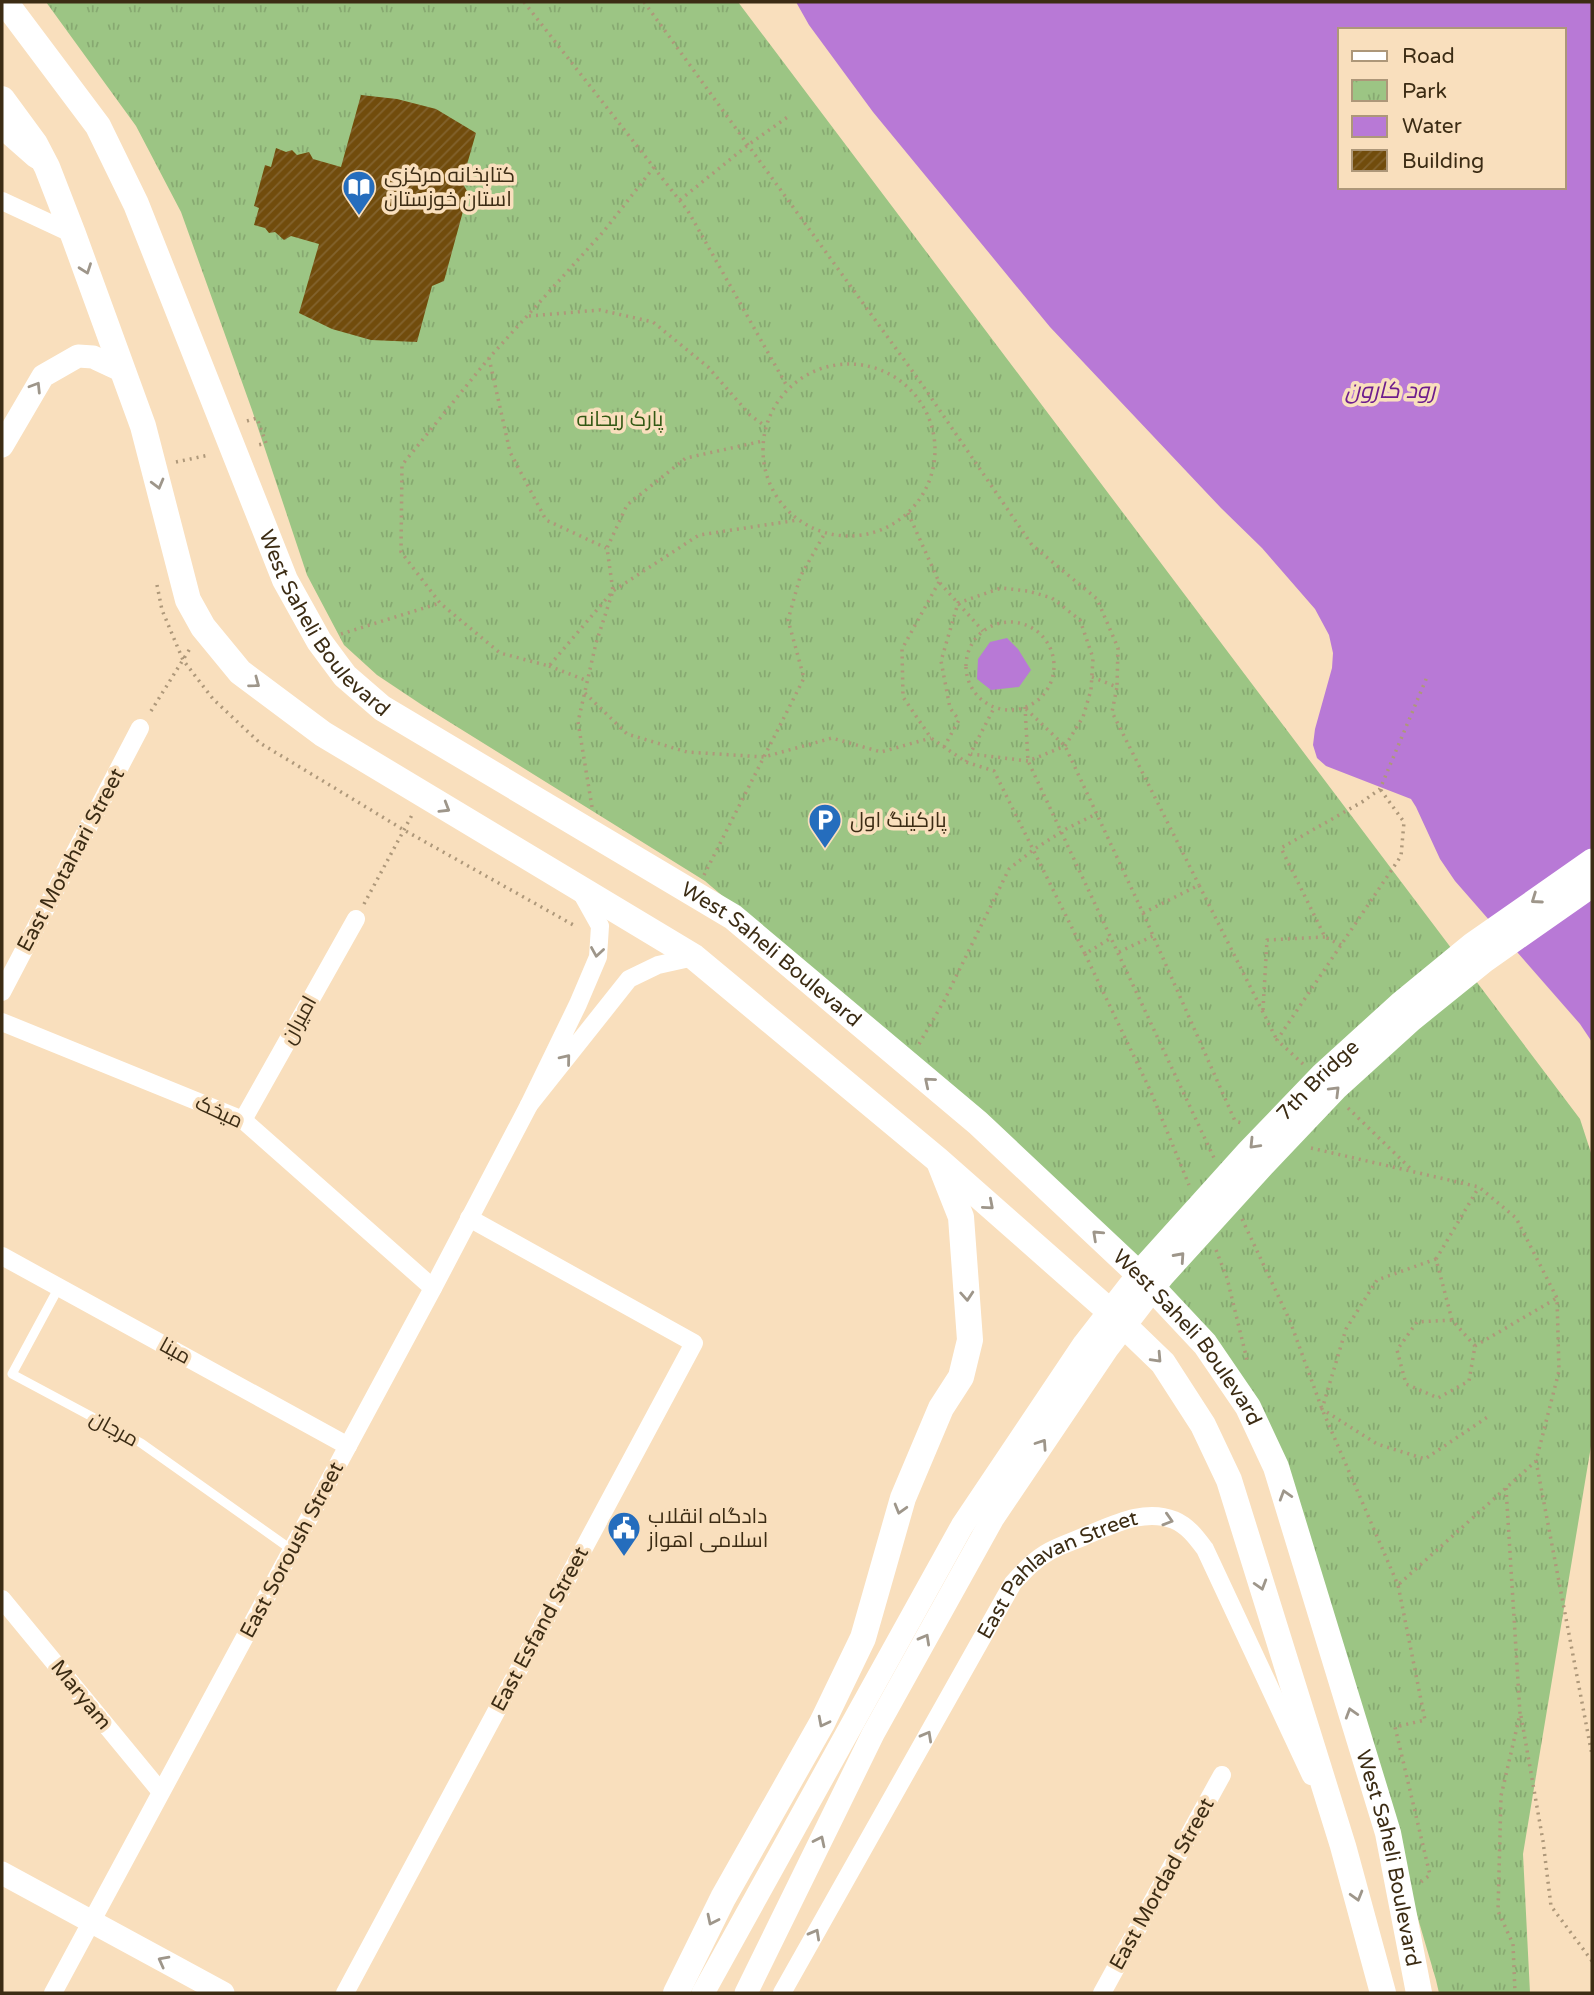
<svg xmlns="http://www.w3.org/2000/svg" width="1594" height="1995" viewBox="0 0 1594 1995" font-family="'Varela Round',Cairo,sans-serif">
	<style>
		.park { fill: url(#park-tufts) }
		.water { fill: #b879d6; fill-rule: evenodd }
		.building { fill: url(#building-hatch) }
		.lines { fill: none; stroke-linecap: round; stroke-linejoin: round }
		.path { stroke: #ae987a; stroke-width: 3.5; stroke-dasharray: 2 5; stroke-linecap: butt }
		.lane { stroke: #fff; stroke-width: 9 }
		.street { stroke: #fff; stroke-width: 18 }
		.secondary { stroke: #fff; stroke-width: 23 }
		.primary { stroke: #fff; stroke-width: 26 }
		.oneway { stroke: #9e968a }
		.labels { text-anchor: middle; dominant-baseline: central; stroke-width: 7; stroke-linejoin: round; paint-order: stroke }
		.poi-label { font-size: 21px; fill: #3c2c14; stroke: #f9dfbd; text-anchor: start }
		.park-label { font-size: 21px; fill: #335914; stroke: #f9dfbd }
		.street-label { font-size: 21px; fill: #3c2c14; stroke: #f9dfbd }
		.water-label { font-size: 23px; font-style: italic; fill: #6e1d8d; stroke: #f9dfbd }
	</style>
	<defs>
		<pattern id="park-tufts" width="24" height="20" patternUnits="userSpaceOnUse" patternTransform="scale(1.75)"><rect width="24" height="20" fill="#9cc584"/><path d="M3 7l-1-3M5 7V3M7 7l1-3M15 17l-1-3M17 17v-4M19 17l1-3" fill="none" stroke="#87a971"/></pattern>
		<pattern id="building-hatch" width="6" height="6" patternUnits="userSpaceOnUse" patternTransform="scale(1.75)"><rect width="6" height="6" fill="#714c0c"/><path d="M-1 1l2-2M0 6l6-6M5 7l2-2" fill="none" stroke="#82632e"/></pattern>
	</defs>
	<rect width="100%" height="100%" fill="#f9dfbd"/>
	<path class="park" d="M46,2H738L1580,1119L1592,1156V1440L1523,1854L1530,1993H1439L1436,1980L1397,1847L1256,1413L983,1119L705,881L422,705L377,675L344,645L307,575L252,410L181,212L136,126Z"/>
	<path class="water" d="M796,2H1592V1042L1580,1024L1455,881L1440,859L1416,807L1411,799L1326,766L1317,758L1313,745L1315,729L1332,668L1333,653L1329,635L1315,609L1262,548L1221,508L1050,327L873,112L809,25ZM1340,30H1564V187H1340Z
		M1007,638L1018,649L1031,670L1019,687L991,690L977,679L978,659L990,642Z"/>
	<path class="building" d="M361,95L397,99L436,109L476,133L462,182L468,193L444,281L432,286L417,342L371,340L332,329L299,313L319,244L291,236L284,240L275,232L269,233L265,228L254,225L259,208L254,206L265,165L271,167L276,148L286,152L292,150L297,155L309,152L313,159L341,167Z"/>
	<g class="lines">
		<path class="path" d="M524,2L688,211L788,388
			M644,2L921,383L1032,545L1097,599L1118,648L1117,687
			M654,167L604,231L489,358L402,465L401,552L440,603L500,653L549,666L613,591L699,535L798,520
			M680,200L748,145L789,116
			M529,316L600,310L653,322L708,367L750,415L765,426
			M489,358L510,452L546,520L606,548
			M763 450a86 86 0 1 1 172 0a86 86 0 1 1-172 0Z
			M247,421L257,418L266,443L258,445
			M176,462L209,455
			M908,513L939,582L983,631
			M939,582L902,649L903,697L931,738L966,762L994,771L1085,954L1111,938
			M157,585L162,610L183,660L213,699L260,743L404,830L577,927
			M966 666a44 44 0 1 1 88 0a44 44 0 1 1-88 0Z
			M341,634L440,603
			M549,666L588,681
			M1092,677L1117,687L1112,712L1199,885
			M585,693L627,734L687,752L764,757L832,738L881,752L931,738
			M1025,707L1028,761L1214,1158
			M1026,709L1065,746L1143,913L1235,1121L1245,1124
			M151,711L191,647
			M944,747L959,720L950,708L941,661L958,603L1001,588L1028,591L1052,598L1080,620L1093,658L1091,690L1083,717L1065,746L1028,761L971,754
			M966,762L994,708
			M592,807L578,722L596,643L613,591L607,548L627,505L686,458L763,441
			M704,875L804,678L788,620L800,577L825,533
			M364,904L412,815
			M1143,913L1199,885L1277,1040
			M1341,945L1325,937L1281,848L1362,802L1380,789L1427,677
			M1119,952L1153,936
			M1085,954L1151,1092L1189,1185
			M1263,1010L1267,940L1325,937
			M919,1044L944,1001L1009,869L1033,850L1066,829L1096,814
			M1303,1064L1277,1040L1401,856L1404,822L1380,789
			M1348,1108L1413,1171
			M1311,1148L1479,1187L1516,1218L1557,1298L1559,1371L1536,1461L1398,1585
			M1242,1219L1290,1321L1322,1409L1398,1585L1425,1720L1395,1727L1430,1875L1421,1882
			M1216,1250L1227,1278L1247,1360
			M1436,1259L1377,1280L1346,1329L1322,1409L1377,1444L1425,1459L1489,1416
			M1452,1320L1436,1259L1479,1187
			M1475,1346L1452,1320L1417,1322L1397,1350L1406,1384L1438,1398L1469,1381L1475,1346L1557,1298
			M1536,1461L1592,1755
			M1506,1488L1520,1714L1501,1796L1498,1911L1513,1944L1515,1993
			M1521,1716L1543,1841L1551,1906L1592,1961V1966"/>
		<path class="lane" d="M59,1287L12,1374L141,1443L292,1550"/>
		<g class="street">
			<path d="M2,201L73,234"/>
			<path d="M581,892L600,926L598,957L578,1004L529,1105L629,979L658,965L694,957"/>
			<path d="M2,992L140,728"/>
			<path d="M2,1022L243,1120L433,1288"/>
			<path d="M243,1120L356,919"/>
			<path d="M2,1256L348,1446"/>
			<path d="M2,1599L161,1792"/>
			<path d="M53,1993L433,1288L529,1105"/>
			<path d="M345,1993L694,1343L469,1218"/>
			<path id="s1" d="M782,1993L1013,1583C1024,1571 1035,1559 1050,1551C1061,1545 1074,1541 1085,1536C1113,1525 1144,1508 1174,1520C1188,1526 1196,1537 1205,1549L1311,1776"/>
			<path d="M1102,1993L1222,1775"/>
		</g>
		<g class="secondary">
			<path d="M2,127L36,157"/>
			<path d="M2,446L43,376L78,356L93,357L123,371"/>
			<path d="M2,1873L223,1993"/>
			<path id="s2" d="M703,1993L962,1526L1084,1344L1147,1263L1248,1151L1322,1074L1399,1004L1472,944L1592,860"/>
			<path d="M746,1993L873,1734L993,1518L1107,1349L1163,1276L1263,1166L1336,1089L1412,1020L1485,961L1592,886"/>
		</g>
		<g class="primary">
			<path id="s3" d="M5,2L98,126L136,204L285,580L319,641L345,676L382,708L733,917L978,1123L1145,1280L1205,1344L1248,1407L1276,1467L1388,1833L1419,1993"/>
			<path d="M2,99L35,144L47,167L73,234L143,426L188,600L203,627L240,672L323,734L694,957L938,1160L1107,1309L1163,1363L1203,1425L1229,1480L1343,1846L1383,1993"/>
			<path d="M676,1993L723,1898L822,1723L863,1638L903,1498L941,1408L961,1377L970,1340L961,1217L940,1164"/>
		</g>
	</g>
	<defs><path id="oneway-chevron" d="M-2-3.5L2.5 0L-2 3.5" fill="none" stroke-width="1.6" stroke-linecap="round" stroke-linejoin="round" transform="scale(1.75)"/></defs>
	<g class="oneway">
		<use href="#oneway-chevron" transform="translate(86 269) rotate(70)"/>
		<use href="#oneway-chevron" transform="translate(36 387) rotate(-58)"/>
		<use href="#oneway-chevron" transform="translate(158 484) rotate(75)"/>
		<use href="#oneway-chevron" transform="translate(255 683) rotate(37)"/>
		<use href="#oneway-chevron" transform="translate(445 808) rotate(31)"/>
		<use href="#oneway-chevron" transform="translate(1536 899) rotate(145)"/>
		<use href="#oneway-chevron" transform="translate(597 952) rotate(99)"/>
		<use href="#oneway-chevron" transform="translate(566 1059) rotate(-51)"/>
		<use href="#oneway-chevron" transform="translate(929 1082) rotate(-140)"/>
		<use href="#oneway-chevron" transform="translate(1335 1091) rotate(-45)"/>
		<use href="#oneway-chevron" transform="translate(1254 1144) rotate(134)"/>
		<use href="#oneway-chevron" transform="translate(989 1205) rotate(41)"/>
		<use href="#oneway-chevron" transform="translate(1097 1235) rotate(-137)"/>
		<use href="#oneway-chevron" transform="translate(1180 1257) rotate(-48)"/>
		<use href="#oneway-chevron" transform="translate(967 1296) rotate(86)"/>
		<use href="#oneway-chevron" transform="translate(1157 1358) rotate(47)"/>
		<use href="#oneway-chevron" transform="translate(1042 1444) rotate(-56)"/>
		<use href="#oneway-chevron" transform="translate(1285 1495) rotate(-107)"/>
		<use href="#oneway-chevron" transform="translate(900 1509) rotate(106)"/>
		<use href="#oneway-chevron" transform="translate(1168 1520) rotate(17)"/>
		<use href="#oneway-chevron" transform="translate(1261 1585) rotate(73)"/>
		<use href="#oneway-chevron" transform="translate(925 1639) rotate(-61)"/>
		<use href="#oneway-chevron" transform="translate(1351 1713) rotate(-107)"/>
		<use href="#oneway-chevron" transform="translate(823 1722) rotate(117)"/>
		<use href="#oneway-chevron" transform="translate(927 1736) rotate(-61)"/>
		<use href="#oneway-chevron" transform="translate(820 1841) rotate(-64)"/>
		<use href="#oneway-chevron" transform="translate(1357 1896) rotate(74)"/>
		<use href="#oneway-chevron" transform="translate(712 1920) rotate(116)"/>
		<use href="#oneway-chevron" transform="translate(815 1934) rotate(-61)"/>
		<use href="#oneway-chevron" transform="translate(163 1961) rotate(-152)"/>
	</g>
	<defs>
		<symbol id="library-pin" viewBox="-11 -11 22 30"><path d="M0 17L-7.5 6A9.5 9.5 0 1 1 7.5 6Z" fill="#256dbd" stroke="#f9dfbd"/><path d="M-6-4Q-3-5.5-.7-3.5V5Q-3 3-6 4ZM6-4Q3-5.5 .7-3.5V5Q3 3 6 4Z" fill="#fff"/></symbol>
		<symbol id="parking-pin" viewBox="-11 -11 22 30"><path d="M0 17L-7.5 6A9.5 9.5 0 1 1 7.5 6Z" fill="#256dbd" stroke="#f9dfbd"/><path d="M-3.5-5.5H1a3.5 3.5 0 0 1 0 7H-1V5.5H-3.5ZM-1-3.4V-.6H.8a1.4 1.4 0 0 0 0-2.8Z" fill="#fff"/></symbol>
		<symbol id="civic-pin" viewBox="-11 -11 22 30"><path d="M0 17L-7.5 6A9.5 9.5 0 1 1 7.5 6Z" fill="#256dbd" stroke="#f9dfbd"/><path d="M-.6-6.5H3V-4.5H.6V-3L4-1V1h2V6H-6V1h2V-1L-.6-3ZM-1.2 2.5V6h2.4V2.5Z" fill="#fff"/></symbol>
	</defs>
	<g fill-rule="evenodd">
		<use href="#library-pin" x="340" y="168" width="38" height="52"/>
		<use href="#parking-pin" x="806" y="801" width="38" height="52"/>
		<use href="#civic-pin" x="605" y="1509" width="38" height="52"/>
	</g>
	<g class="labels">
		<g class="poi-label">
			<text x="384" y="175">کتابخانه مرکزی<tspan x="384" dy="24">استان خوزستان</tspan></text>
			<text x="850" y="820">پارکینگ اول</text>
			<text x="648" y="1516">دادگاه انقلاب<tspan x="648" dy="24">اسلامی اهواز</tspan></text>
		</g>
		<g class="park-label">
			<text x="620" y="419">پارک ریحانه</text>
		</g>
		<g class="street-label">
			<text stroke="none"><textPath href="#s3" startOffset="704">West Saheli Boulevard</textPath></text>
			<text transform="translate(71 860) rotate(-62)">East Motahari Street</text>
			<text stroke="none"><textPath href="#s3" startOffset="1270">West Saheli Boulevard</textPath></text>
			<text transform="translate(299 1020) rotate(-61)">امیران</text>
			<text stroke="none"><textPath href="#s2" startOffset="1106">7th Bridge</textPath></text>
			<text transform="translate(219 1112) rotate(25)">میخک</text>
			<text stroke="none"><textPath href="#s3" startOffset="1838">West Saheli Boulevard</textPath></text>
			<text transform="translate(175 1351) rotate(29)">مینا</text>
			<text transform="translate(114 1429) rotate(29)">مرجان</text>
			<text transform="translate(292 1550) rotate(-62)">East Soroush Street</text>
			<text stroke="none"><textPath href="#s1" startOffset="511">East Pahlavan Street</textPath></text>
			<text transform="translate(540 1629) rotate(-62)">East Esfand Street</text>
			<text transform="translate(81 1695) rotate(51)">Maryam</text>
			<text stroke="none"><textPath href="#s3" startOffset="2404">West Saheli Boulevard</textPath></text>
			<text transform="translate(1162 1884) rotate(-61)">East Mordad Street</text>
		</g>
		<g class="water-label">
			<text x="1390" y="391">رود کارون</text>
		</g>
	</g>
	<rect width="1594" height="1995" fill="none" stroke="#3c2c14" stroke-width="7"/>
	<rect x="1338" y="28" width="228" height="161" fill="#f9dfbd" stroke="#ad9779" stroke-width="2"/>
	<rect x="1352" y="51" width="35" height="10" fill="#ffffff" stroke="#ad9779" stroke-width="2"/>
	<text x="1402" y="63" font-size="21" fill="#3c2c14">Road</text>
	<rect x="1352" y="80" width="35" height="21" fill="url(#park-tufts)" stroke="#ad9779" stroke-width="2"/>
	<text x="1402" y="98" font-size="21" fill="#3c2c14">Park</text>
	<rect x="1352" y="116" width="35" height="21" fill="#b879d6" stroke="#ad9779" stroke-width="2"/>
	<text x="1402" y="133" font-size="21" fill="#3c2c14">Water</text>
	<rect x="1352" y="150" width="35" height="21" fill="url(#building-hatch)" stroke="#ad9779" stroke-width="2"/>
	<text x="1402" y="168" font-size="21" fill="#3c2c14">Building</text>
</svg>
